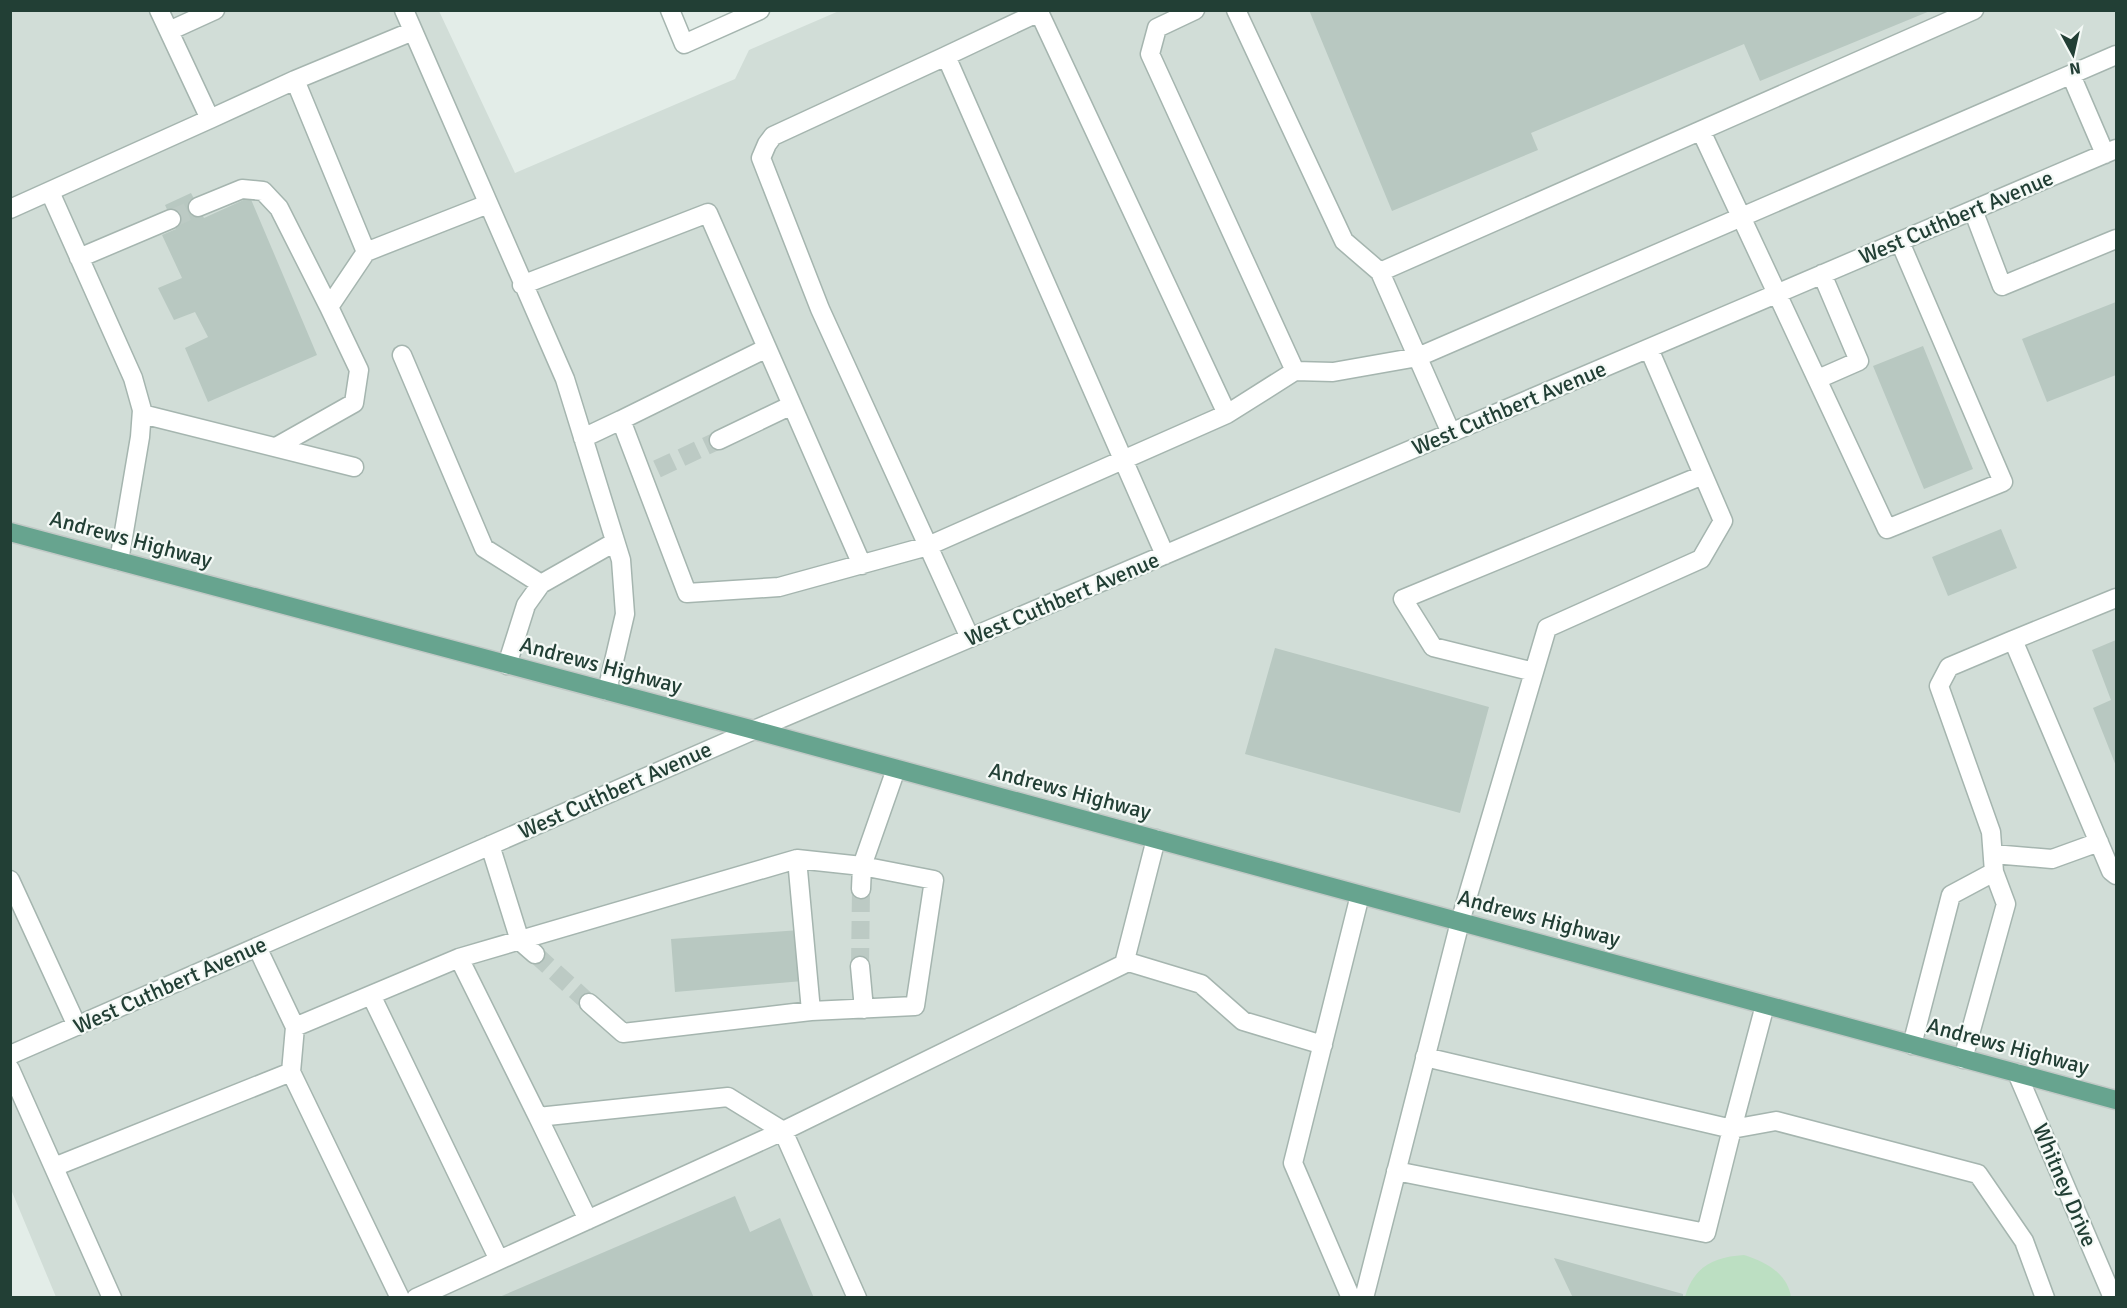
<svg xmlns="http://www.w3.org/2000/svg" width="2127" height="1308" viewBox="0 0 2127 1308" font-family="Signika,sans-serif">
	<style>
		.built { fill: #d1ddd7 }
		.green { fill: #bcdfc2 }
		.building { fill: #b8c8c1 }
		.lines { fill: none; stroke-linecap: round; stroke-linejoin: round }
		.minor-tunnel { stroke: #bccac4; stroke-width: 18; stroke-dasharray: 18 9; stroke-linecap: butt }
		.minor-casing { stroke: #a5b5af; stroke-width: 21 }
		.major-casing { stroke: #c1c9c6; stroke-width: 21 }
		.minor { stroke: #fff; stroke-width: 18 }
		.major { stroke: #67a48f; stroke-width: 18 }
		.labels { text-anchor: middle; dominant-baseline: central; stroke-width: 4.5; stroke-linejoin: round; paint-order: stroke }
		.street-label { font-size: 22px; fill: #223f35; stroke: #f4f9f6 }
	</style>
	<rect width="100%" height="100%" fill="#e3ede8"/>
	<path class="built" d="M10,11H439L515,173L735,79L749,50L839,11H2116V1297H56L10,1187Z"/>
	<path class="green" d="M1744,1255C1766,1262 1787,1273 1791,1297H1685C1694,1266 1714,1257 1744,1255Z"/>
	<path class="building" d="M1309,10H1930V11L1760,81L1744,44L1531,133L1538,150L1392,211Z
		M191,193L204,218L250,197L317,355L208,402L185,348L208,337L195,312L174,320L158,288L182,278L162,235L176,229L165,205Z
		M2116,302V375L2047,402L2022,339Z
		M1923,346L1973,469L1924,489L1873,366Z
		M2001,529L2017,568L1948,596L1932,557Z
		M2116,640V766L2093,708L2111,700L2092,650Z
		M1275,648L1489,707L1460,813L1245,754Z
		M800,930L803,981L675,992L671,939Z
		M735,1196L750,1232L780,1218L814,1298H497Z
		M1554,1258L1683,1294V1298H1573Z"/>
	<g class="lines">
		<path class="minor-tunnel" d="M171,219L198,207
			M657,469L719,440
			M535,954L589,1003
			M860,966L861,889"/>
		<defs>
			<path id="minor" d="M404,10L565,379L621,560L625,614L607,691
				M670,10L684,44L760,10
				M1195,10L1157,28L1150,54L1295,371L1333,372L1418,357L2116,55
				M1236,10L1344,241L1380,272L1974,10
				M169,31L215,10
				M2071,75L2105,154
				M295,80L366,252L488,204
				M210,119L295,80L413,31
				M1701,131L1887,529L2003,482L1900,242
				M50,192L133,378L142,410L140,437L119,561
				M198,207L242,189L263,191L279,208L329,307
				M10,209L210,119L159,10
				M1973,210L2002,286L2116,239
				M79,258L171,219
				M1380,272L1451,433
				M522,285L708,213L767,348
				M402,355L484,548L541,584
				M1818,379L1859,361L1822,274
				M142,414L354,467
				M1227,414L1295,371
				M621,420L767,348L862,565
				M583,438L621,420L687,593L779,587L928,546L1227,414L1039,12L946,56
				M719,440L792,405
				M276,447L354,403L359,370L329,307L366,252
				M2116,598L2013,640L2111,871L2116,875
				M970,638L820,309L761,158L767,144L773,136L946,56L1165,555
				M507,665L526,605L541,584L615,542
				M1534,672L1433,647L1403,599L1703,475
				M490,845L520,941L535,954
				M1993,854L2052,859L2099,842
				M1994,872L1991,832L1939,686L1949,667L2013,640
				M10,880L77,1026
				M861,889L862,866L797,859L811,1011L915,1006L934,880L862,866L896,769
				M257,947L295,1027
				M459,958L797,859
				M1125,961L1201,984L1243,1021L1323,1045
				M860,966L864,1009
				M371,995L499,1260
				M589,1003L623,1033L811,1011
				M1765,1005L1732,1129L1776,1121L1978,1174L2024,1241L2045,1298
				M1912,1045L1951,895L1994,872L2006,904L1963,1059
				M10,1055L754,730L2116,149
				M10,1069L112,1298
				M2017,1073L2113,1298
				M538,1117L588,1220
				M54,1167L291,1072
				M1396,1171L1706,1233L1732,1129L1425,1057
				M400,1298L291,1072L295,1027L459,958L538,1117L728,1097L783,1131L857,1298
				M416,1298L783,1131L1124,964L1156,839
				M1351,1298L1293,1163L1360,895
				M1364,1298L1460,922L1547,628L1701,559L1723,521L1649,349"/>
			<path id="major" d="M10,532L754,730L2116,1100"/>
		</defs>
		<use href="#minor" class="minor-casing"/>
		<use href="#major" class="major-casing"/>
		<use href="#minor" class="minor"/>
		<use href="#major" class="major"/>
	</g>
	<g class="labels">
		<g class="street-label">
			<text transform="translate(1956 217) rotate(-23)">West Cuthbert Avenue</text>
			<text transform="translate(1509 408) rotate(-23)">West Cuthbert Avenue</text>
			<text transform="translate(131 539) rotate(15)">Andrews Highway</text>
			<text transform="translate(1062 599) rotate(-23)">West Cuthbert Avenue</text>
			<text transform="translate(601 665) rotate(15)">Andrews Highway</text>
			<text transform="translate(615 790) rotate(-24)">West Cuthbert Avenue</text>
			<text transform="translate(1070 791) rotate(15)">Andrews Highway</text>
			<text transform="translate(1539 918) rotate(15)">Andrews Highway</text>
			<text transform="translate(170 985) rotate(-24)">West Cuthbert Avenue</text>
			<text transform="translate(2008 1046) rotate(15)">Andrews Highway</text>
			<text transform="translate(2065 1185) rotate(67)">Whitney Drive</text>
		</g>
	</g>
	<rect width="2127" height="1308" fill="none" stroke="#223f35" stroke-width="24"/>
	<g transform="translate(2073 54) rotate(172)" stroke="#f4f9f6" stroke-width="4.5" paint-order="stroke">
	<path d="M0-4.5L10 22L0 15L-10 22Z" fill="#223f35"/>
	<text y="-9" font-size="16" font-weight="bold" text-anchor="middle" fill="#223f35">N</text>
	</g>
</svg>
